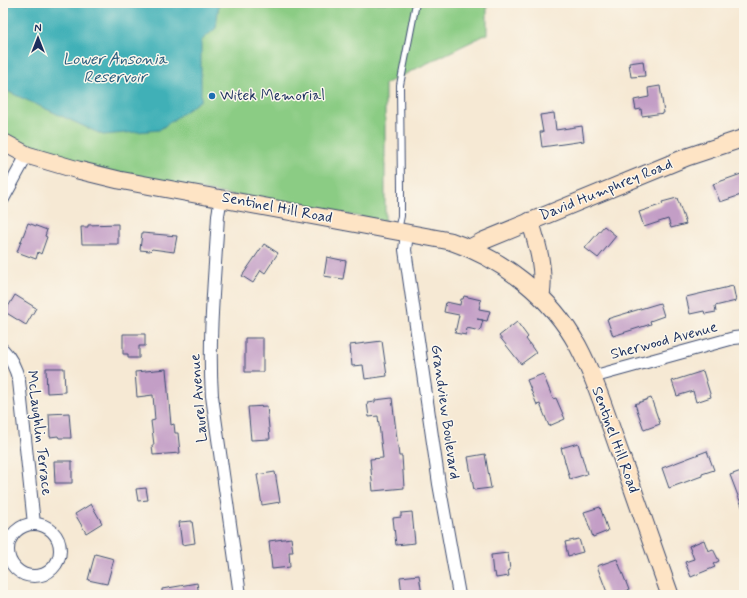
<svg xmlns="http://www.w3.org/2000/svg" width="747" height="598" viewBox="0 0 747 598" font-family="Mynerve,sans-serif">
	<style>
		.green { fill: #8bcc84; stroke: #537e71 }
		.water { fill: #3fb0b7; stroke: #2d708a }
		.building { fill: #c39ec6 }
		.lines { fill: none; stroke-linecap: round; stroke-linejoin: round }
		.lane-casing { stroke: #3c4b70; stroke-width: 8 }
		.street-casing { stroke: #3c4b70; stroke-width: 14 }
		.secondary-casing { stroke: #3c4b70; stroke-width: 19 }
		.lane { stroke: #fff; stroke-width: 6 }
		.street { stroke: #fff; stroke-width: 12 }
		.secondary { stroke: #fee4c5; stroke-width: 17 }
		.poi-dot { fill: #1f6fb2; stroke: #fbf7ec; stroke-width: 1.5 }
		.labels { text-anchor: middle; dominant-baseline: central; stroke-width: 3; stroke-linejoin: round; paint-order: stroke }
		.poi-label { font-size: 15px; fill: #1b2f5e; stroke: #fbf7ec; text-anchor: start }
		.street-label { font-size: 15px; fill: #1b2f5e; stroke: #fbf7ec }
		.water-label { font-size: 16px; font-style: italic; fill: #285c7d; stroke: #fbf7ec }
	</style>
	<rect width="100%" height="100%" fill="#fbf7ec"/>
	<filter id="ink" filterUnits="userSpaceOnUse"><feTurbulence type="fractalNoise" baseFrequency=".025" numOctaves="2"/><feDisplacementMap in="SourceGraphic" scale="8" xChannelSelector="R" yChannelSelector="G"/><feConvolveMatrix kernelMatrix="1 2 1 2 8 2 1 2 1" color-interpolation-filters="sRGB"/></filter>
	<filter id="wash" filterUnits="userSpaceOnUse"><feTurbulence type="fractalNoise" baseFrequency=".012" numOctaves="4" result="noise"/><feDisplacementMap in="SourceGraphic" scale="16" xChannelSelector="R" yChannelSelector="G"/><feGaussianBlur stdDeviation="0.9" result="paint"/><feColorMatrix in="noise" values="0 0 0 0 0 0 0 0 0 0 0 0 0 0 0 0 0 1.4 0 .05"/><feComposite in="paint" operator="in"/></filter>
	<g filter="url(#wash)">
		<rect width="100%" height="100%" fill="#f6e9d4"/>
		<path class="green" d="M3,3H487V34L385,84V221L107,174L28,148L3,134Z"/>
		<path class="water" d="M3,3H219L216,28L201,41V100L159,130L103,135L9,92L3,87Z"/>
		<g id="blocks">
			<path class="building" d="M643,61L645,76L631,77L629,63Z
				M660,86L664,113L642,116L641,109L636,110L634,100L649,97L648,88Z
				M554,113L556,130L582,126L584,141L542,147L540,132H543L540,115Z
				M744,173V194L720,202L713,184Z
				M677,198L686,224L671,228L668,219L644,227L639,212L663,204L662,202Z
				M28,223L47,230L45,236L47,237L41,254L38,252L36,259L17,252Z
				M118,224V244H82L81,227H88V225Z
				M604,226L616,236L598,258L585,248Z
				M142,233L177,236L174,252L152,249L150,251L140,250Z
				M264,244L278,253L265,273L261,270L253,283L242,276Z
				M327,257L346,261L343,279L324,276Z
				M733,286L736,301L715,306L716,312L705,314L704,311L690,314L686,297Z
				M15,295L36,308L26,325L5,312Z
				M464,296L481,300L479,309L490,311L487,321L477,319L483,320L480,331L467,328L466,335L455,333L459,315L444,312L446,302L460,305L461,299H463Z
				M660,303L664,316L650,321L651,324L613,336L607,319Z
				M517,322L528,337L526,339L536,353L521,364L499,336Z
				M123,334H145V346H139V358H128V354H123Z
				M245,338H263V372H245Z
				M382,341L387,376L365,379L363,365L352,366L350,345Z
				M46,368H64L65,392L47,393Z
				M166,369L171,425L174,424L175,433H178L180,453L153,455L152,445H154L151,421L155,420L153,395L137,397L135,372Z
				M703,371L711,397L696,402L693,391L677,396L672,381Z
				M543,374L553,399L556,398L565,419L549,426L540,404L537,405L527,380Z
				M392,398L399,456H402L404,488L373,491L370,459L383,458L378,416L369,417L367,403L375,402V400Z
				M651,398L660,424L644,430L635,404Z
				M267,406L270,439L251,440L248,407Z
				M69,413L71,438H59L58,436L50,437L49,414Z
				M578,443L587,474L570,479L561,448Z
				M707,451L714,470L702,474V476L669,488L662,468Z
				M485,454L491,488L474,490L468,457Z
				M54,461H72V483H55Z
				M744,470V508L743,509L730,475Z
				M275,472L280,502L262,505L257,475Z
				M146,488L148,500L138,501L136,489Z
				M91,504L102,523L86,533L75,514Z
				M600,507L608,531L593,537L584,512Z
				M412,512L415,543L396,545L393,518L401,517V513Z
				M192,521L195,543L182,545L179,522Z
				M291,538L293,552H289L290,567L272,569L269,541Z
				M579,539L583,552L568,556L565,542Z
				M704,540L708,551L713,549L719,561L713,564L715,567L691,577L685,562L694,559L689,546Z
				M508,553L510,570L508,571L509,576L496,578L495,572L493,573L491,555Z
				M95,554L114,559L107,584L88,580Z
				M617,559L629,590L614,595H608L597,566Z
				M419,575L422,595H402L400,577Z
				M197,583L199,595H162V589Z"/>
		</g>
	</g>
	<g filter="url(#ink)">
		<use href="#blocks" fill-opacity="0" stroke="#3c4b70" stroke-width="1"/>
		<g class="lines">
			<defs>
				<path id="lane" d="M398,230L401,216V190L400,85L416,3"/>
				<path id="street" d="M221,198L218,215C215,275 208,336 212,396L240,595
					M3,199L27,155
					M407,233L405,250L439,484L459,595
					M3,350C12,359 16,369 19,381L34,524
					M592,377L734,338L744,337
					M8 550a26 26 0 1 1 52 0a26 26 0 1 1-52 0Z"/>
				<path id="secondary" d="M3,142L27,155L78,170L119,180L450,241C503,259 551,296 578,346C596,380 607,417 620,453C637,500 653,547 670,595
					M530,221C538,245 545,271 541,296
					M470,248L483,241L687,157L744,138"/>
			</defs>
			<use href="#lane" class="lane-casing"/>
			<use href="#street" class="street-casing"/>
			<use href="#secondary" class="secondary-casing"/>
			<use href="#lane" class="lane"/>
			<use href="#street" class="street"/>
			<use href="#secondary" class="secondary"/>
		</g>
	</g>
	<circle class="poi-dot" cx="212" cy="96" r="4"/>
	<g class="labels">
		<g class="poi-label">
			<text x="220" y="96">Witek Memorial</text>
		</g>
		<g class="street-label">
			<text transform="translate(606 190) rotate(-22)">David Humphrey Road</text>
			<text transform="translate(277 208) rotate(11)">Sentinel Hill Road</text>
			<text transform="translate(664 341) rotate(-15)">Sherwood Avenue</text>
			<text transform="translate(199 398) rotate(-95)">Laurel Avenue</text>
			<text transform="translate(445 412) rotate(82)">Grandview Boulevard</text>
			<text transform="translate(39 433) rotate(83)">McLaughlin Terrace</text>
			<text transform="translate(615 440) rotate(70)">Sentinel Hill Road</text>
		</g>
		<g class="water-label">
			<text x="115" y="59">Lower Ansonia<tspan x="115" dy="18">Reservoir</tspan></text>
		</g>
	</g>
	<rect width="747" height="598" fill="none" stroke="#fbf7ec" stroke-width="16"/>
	<g transform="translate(38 38)" stroke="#fbf7ec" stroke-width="3" paint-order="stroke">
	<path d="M0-3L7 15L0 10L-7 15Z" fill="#1b2f5e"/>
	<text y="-6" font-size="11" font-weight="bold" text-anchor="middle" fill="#1b2f5e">N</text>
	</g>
</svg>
